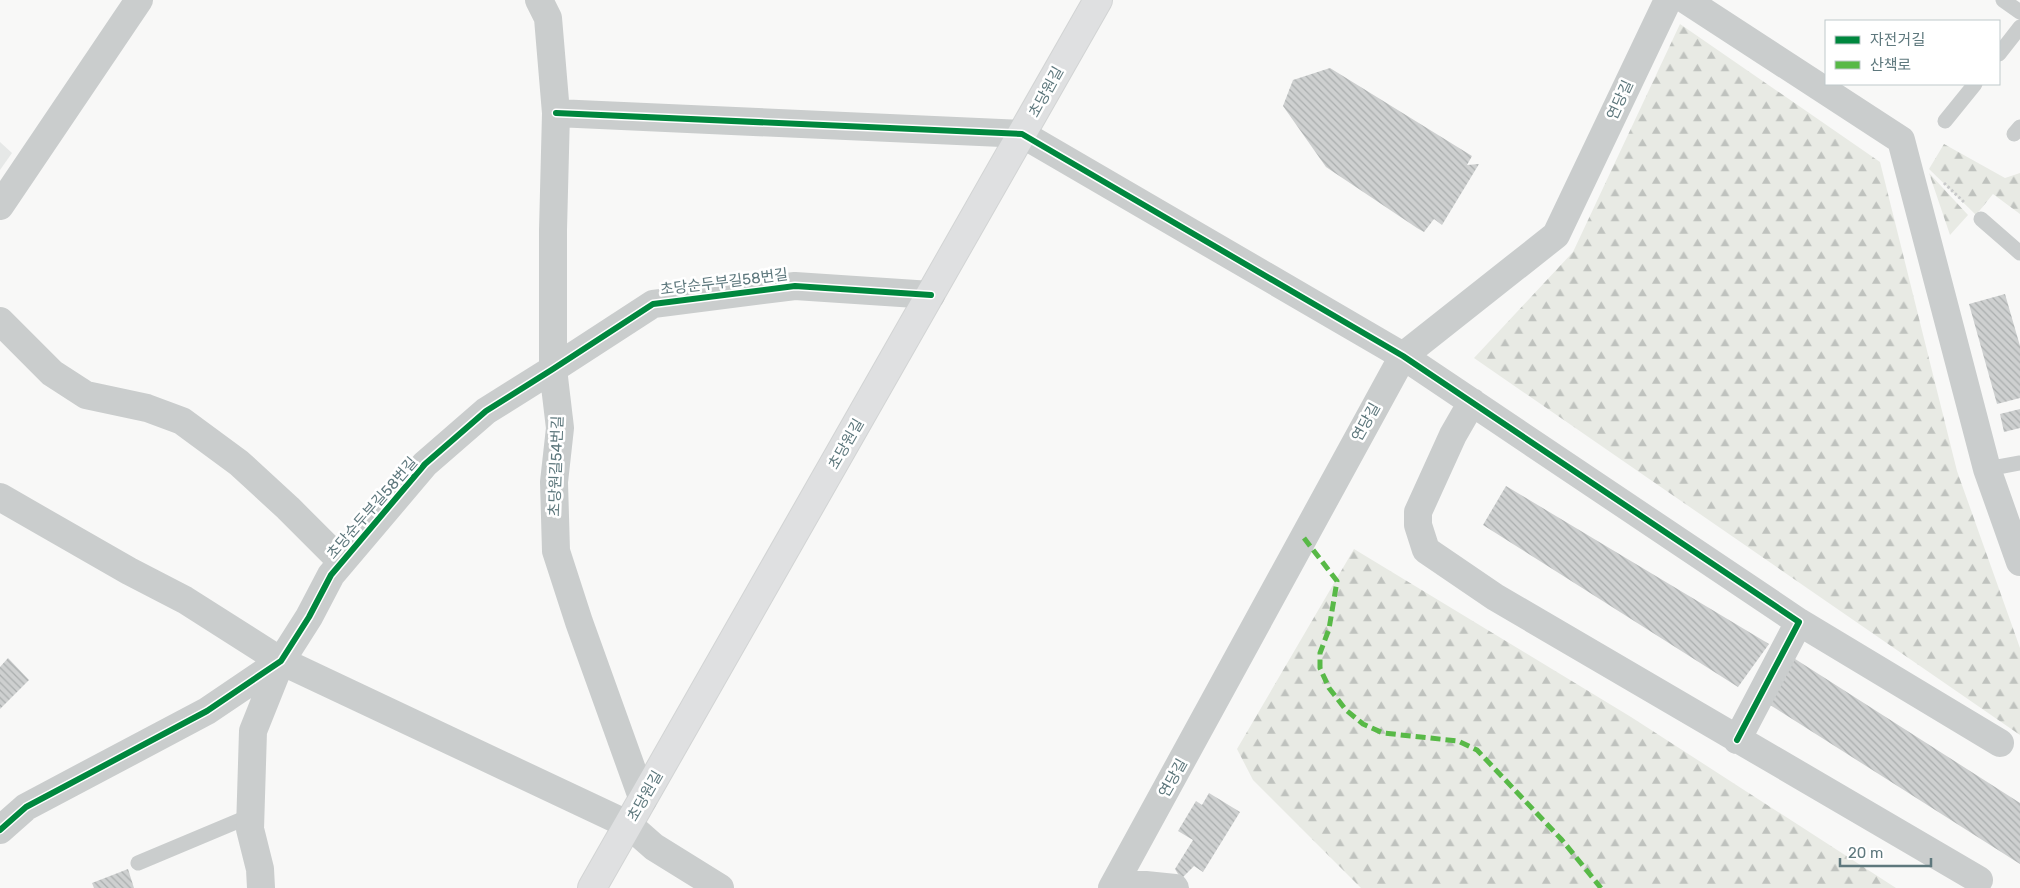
<svg xmlns="http://www.w3.org/2000/svg" width="2020" height="888" viewBox="0 0 2020 888" font-family="Rubik,'Noto Sans KR',sans-serif">
	<style>
		.built { fill: #e6e8e7 }
		.forest { fill: url(#forest-firs) }
		.building { fill: url(#building-back-hatch) }
		.lines { fill: none; stroke-linecap: round; stroke-linejoin: round }
		.secondary-casing { stroke: #d2d4d4; stroke-width: 30 }
		.path { stroke: #c8c9ca; stroke-width: 3; stroke-dasharray: 2.5 2.5; stroke-linecap: butt }
		.lane { stroke: #cacdcd; stroke-width: 15 }
		.street { stroke: #cacdcd; stroke-width: 28 }
		.secondary { stroke: #dfe0e1; stroke-width: 28 }
		.quiet { stroke: #58b947; stroke-width: 5; stroke-dasharray: 10 5; stroke-linecap: butt }
		.cycleway-casing { stroke: #fff; stroke-width: 9 }
		.cycleway { stroke: #00873e; stroke-width: 6 }
		.labels { text-anchor: middle; dominant-baseline: central; stroke-width: 5; stroke-linejoin: round; paint-order: stroke }
		.street-label { font-size: 15px; fill: #5e787d; stroke: #fff }
	</style>
	<defs>
		<pattern id="forest-firs" width="22" height="20" patternUnits="userSpaceOnUse" patternTransform="scale(1.25)"><rect width="22" height="20" fill="#e8eae4"/><path d="M5 1l3.5 6h-7zM16 11l3.5 6h-7z" fill="#bfc2be"/></pattern>
		<pattern id="building-back-hatch" width="6" height="6" patternUnits="userSpaceOnUse" patternTransform="scale(1.25)"><rect width="6" height="6" fill="#ced0d0"/><path d="M-1 5l2 2M0 0l6 6M5-1l2 2" fill="none" stroke="#aaaeae"/></pattern>
	</defs>
	<rect width="100%" height="100%" fill="#f8f8f7"/>
	<path class="built" d="M0,142L12,153L0,170Z"/>
	<path class="forest" d="M1680,24L1880,162L1957,471L2020,648V735L1474,358L1573,252Z
		M1944,144L2005,178L2020,173V214L1993,194L1976,215L1929,169Z
		M1929,173L1968,215L1950,235Z
		M1354,549L1631,717L1896,888H1361L1253,780L1237,749Z"/>
	<path class="building" d="M1330,68L1472,156L1467,165L1479,164L1442,225L1434,219L1424,232L1417,228L1326,167L1283,106L1293,80Z
		M2005,294L2020,346V398L1997,404L1969,304Z
		M2020,409V428L2004,432L2000,414Z
		M1506,486L1769,644L1738,687L1483,525Z
		M1792,657L2020,803V864L1764,701Z
		M8,658L29,680L0,709V667Z
		M1209,793L1240,812L1203,872L1194,866L1181,879L1175,869L1193,840L1178,831L1196,801L1202,805Z
		M128,869L134,888H94L92,883Z"/>
	<g class="lines">
		<defs>
			<path id="secondary" d="M592,888L1098,0"/>
		</defs>
		<use href="#secondary" class="secondary-casing"/>
		<path class="path" d="M1944,183L1965,203"/>
		<path class="lane" d="M2003,0L2020,12
			M1999,54L2020,27
			M1945,121L1975,84
			M2014,134L2020,127
			M1981,219L2020,253
			M1987,469L2020,463
			M138,863L250,816"/>
		<path class="street" d="M539,0L548,18L556,113L553,230V369L560,428L554,482L556,551L579,622L643,800
			M1686,0L1901,140L1987,469L2020,562
			M556,113L1022,134L1403,356L1799,622L1737,740
			M0,206L139,0
			M0,321L52,373L86,395L147,408L182,421L239,463L288,508L342,562
			M1472,402L1453,435L1418,512V525L1426,550L1495,597L1979,880
			M0,497L129,571L185,600L281,661L629,825L654,847L720,888
			M1799,622L2000,743
			M0,830L26,807L207,711L281,661L309,617L331,575L425,464L486,411L553,369L653,304L795,286L931,295
			M1116,882L1175,888
			M261,888L260,869L250,829L253,731L281,661
			M1112,888L1403,356L1556,235L1668,0"/>
		<use href="#secondary" class="secondary"/>
		<path class="quiet" d="M1304,538L1337,581L1329,629L1320,653V668L1329,688L1346,710L1363,724L1383,733L1458,741L1477,750L1562,840L1601,888"/>
		<defs>
			<path id="cycleway" d="M556,113L1022,134L1403,356L1799,622L1737,740
				M0,830L26,807L207,711L281,661L309,617L331,575L425,464L486,411L553,369L653,304L795,286L931,295"/>
		</defs>
		<use href="#cycleway" class="cycleway-casing"/>
		<use href="#cycleway" class="cycleway"/>
	</g>
	<g class="labels">
		<g class="street-label">
			<text transform="translate(1046 92) rotate(-61)">초당원길</text>
			<text transform="translate(1620 100) rotate(-65)">연당길</text>
			<text transform="translate(724 282) rotate(-7)">초당순두부길58번길</text>
			<text transform="translate(1366 422) rotate(-61)">연당길</text>
			<text transform="translate(846 444) rotate(-60)">초당원길</text>
			<text transform="translate(556 466) rotate(-88)">초당원길54번길</text>
			<text transform="translate(372 508) rotate(-49)">초당순두부길58번길</text>
			<text transform="translate(1173 778) rotate(-61)">연당길</text>
			<text transform="translate(645 796) rotate(-60)">초당원길</text>
		</g>
	</g>
	<rect x="1825" y="20" width="175" height="65" fill="#ffffff" stroke="#bfc9cb"/>
	<rect x="1835" y="36" width="25" height="8" fill="#00873e" stroke="#bfc9cb"/>
	<text x="1870" y="45" font-size="15" fill="#5e787d">자전거길</text>
	<rect x="1835" y="61" width="25" height="8" fill="#58b947" stroke="#bfc9cb"/>
	<text x="1870" y="70" font-size="15" fill="#5e787d">산책로</text>
	<path d="M1840 858v8h91v-8" fill="none" stroke="#5e787d" stroke-width="2.5"/>
	<text x="1848" y="858" font-size="15" fill="#5e787d" stroke="#ffffff" stroke-width="4" paint-order="stroke">20 m</text>
</svg>
